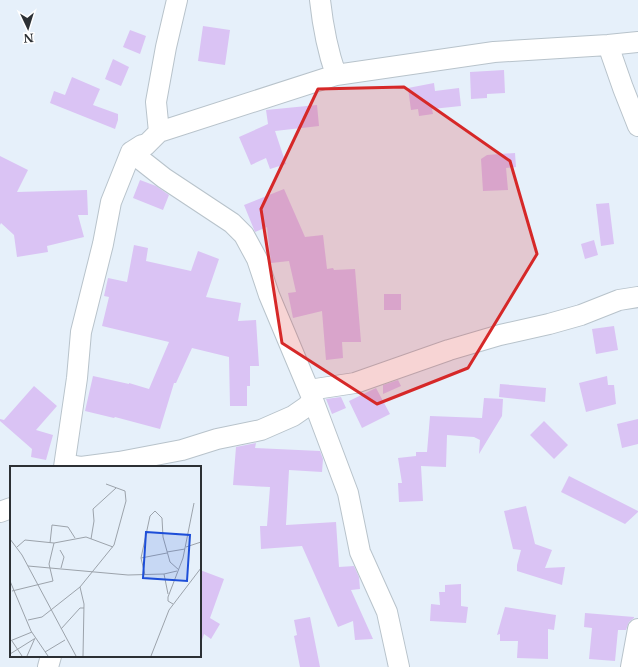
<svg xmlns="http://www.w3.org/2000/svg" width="638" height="667" viewBox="0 0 638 667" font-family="'Libre Baskerville',serif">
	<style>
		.building { fill: #dac3f4 }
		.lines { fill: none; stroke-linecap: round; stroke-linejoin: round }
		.street-casing { stroke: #b8c3cb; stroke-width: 22 }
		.street { stroke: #fff; stroke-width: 20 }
		.marked { fill: #d62828; fill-opacity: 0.2; stroke: #d62828; stroke-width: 3; stroke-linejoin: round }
		.inset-road { fill: none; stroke: #9ca3ab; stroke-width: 1 }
		.view { fill: #1d4ed8; fill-opacity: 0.15; stroke: #1d4ed8; stroke-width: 2 }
		.inset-edge { fill: none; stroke: #2c3034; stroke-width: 2 }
	</style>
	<rect width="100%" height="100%" fill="#e6f0fa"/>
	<path class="building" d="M203,26L230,30L225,65L198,61Z
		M130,30L146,36L140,54L123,47Z
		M113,59L129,67L121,86L105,79Z
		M504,70L505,93L487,94V98L471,99L470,72Z
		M72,77L100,89L93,105L118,114V120L115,129L50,103L54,91L65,95Z
		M434,83L435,91L459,88L461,106L432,109L433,114L419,116L418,109L411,110L408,88Z
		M317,105L319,126L275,131L286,164L270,169L266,158L251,165L239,137L268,124L266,110Z
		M515,153L516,167L506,168L508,190L483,191L481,159L487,155Z
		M0,156L28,170L17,192L87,190L88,215H78L84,237L47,246L48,252L17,257L14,235L1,223L0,225Z
		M140,180L156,186L169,195L163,210L133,198Z
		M284,189L305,237L323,235L327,269L333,268L334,270L355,269L361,342H342L343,358L326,360L322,311L293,318L288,293L296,292L289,261L271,263L267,227L255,232L244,205Z
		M609,203L614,244L601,246L596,204Z
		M594,240L598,255L585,259L581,244Z
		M134,245L148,248L146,261L191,271L198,251L219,259L206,297L241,303L238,321L256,320L259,366H250V386H247V406H230L229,357L192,348L176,383H174L160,429L115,417L114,418L85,411L93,376L129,384V383L149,389L169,342L102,326L109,297L104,296L108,278L127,282Z
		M384,294H401V310H384Z
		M614,326L618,350L596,354L592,329Z
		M607,376L608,385H614L616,404L586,412L579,383Z
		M398,380L401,386L383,394V385Z
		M500,384L546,388L545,402L499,397Z
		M34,386L57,406L36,430L53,435L46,460L31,457L32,449L0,421V419L4,420Z
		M376,388L390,414L362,428L349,401Z
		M341,397L346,408L332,414L326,399Z
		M484,398L503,399L502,416L479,454L480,440L474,437L447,435L446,467L421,466L423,501L399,502L398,483H402L398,458L416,456V452H427L430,416L482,418Z
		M638,419V444L622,448L617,424Z
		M544,421L568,445L554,459L530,435Z
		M256,443L255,448L320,451L323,459L322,472L289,470L286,525L336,522L339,567L354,566L359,577L360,589L351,590L373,639L355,640L353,621L338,627L302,546L261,549L260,526H267L270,487L233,485L236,447Z
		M569,476L638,511V512L625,524L561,492Z
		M526,506L535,544L552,550L545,568L565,567L562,585L517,571V565L521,550L513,549L504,511Z
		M200,570L224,579L210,618L220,624L211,639L204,634L202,640H200Z
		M461,584V606L468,607L466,623L430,621L431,604L440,605L439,592H445V585Z
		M505,607L556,615L554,630L548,629V659L517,658L518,641H500V634L497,635Z
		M585,613L634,617V618L629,622L626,630H618L615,661L589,659L592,628L584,627Z
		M310,617L320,667H300L294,636L297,635L294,620Z"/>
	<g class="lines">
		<defs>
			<path id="street" d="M320,0C323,28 327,49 336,75
				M608,45L623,88L638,126
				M159,132L336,75L494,52L608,45L638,42
				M131,152L164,178L232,223L244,235L257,259L269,295L313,400L348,493L360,552L387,612L399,667
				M309,390L355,383L449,350L500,335L549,324L581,315L619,300L638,297
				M65,464L81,467L119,462L182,450L217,439L261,430L293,416L306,407L313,400
				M64,467L77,378L81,332L103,244L111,202L131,152L142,145L145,146L159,132L156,102L166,47L177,0
				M0,512L11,508
				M48,667L51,656
				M631,667L638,629"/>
		</defs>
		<use href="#street" class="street-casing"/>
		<use href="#street" class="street"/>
	</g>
	<path class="marked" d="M404,87L510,161L537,254L468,368L377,404L282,343L261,209L318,89Z"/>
	<g transform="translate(10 466)">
		<rect width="191" height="191" fill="#e6f0fa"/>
		<path class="inset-road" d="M0,73L12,89L66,190M81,73L84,55L83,43L106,22M40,77L42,59L58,61L65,72M7,81L15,74L44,77L76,71L103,81M176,81L191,76M50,84L54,91L51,102M157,86L175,83M157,87L131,92L140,50L145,45L152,52L153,71L160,96L169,104M131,92L135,109M18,100L118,109L154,108L167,105M154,108L158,128M0,115L21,165L38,190M2,125L43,115L39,98L44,77M163,138L158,135V131L173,92L184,37M18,154L32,151L70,121M51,163L70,142H74M0,175L22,166M2,175L12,190M35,186L55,174M0,188L24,173M17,190L25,172M73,190L74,138L70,121L104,79L116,35L115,25L96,18M141,190L159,144L191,102"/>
		<path class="view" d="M136,66L180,69L177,115L133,112Z"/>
		<rect width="191" height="191" class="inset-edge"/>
	</g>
	<g transform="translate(28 28) rotate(176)" stroke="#ffffff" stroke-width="3" paint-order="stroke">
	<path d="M0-3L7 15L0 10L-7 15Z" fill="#2c3034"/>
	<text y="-6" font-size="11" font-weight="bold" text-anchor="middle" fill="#2c3034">N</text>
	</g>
</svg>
